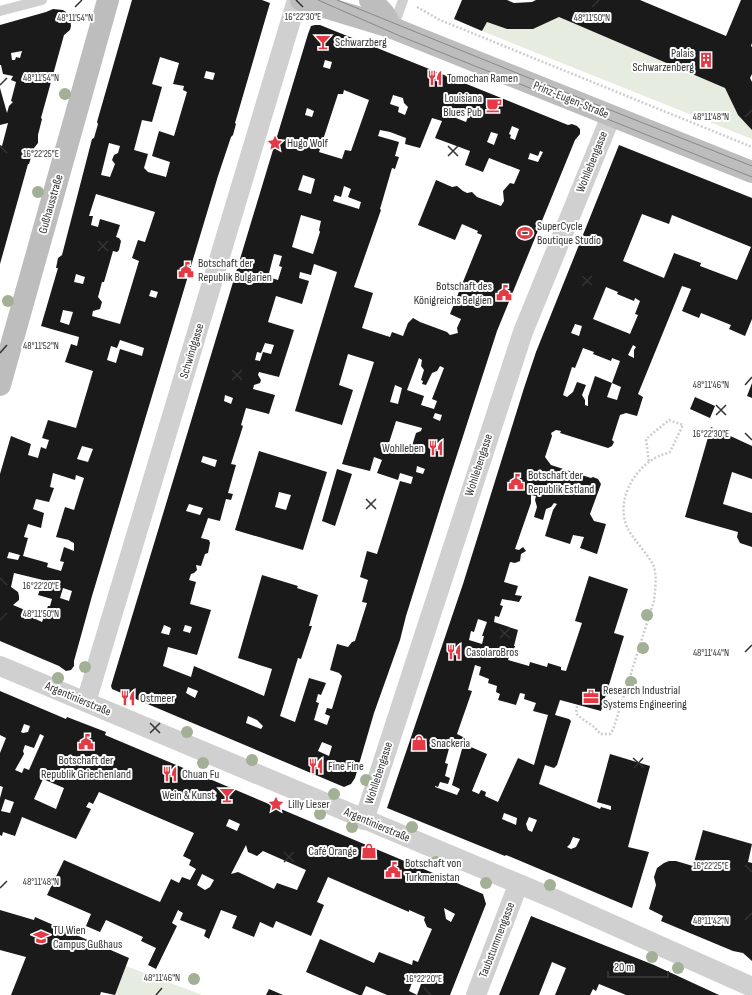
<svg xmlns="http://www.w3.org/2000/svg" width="752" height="995" viewBox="0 0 752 995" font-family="'Sofia Sans Condensed',sans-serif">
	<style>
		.green { fill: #e6ecdf }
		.building { fill: #1a1a1a; fill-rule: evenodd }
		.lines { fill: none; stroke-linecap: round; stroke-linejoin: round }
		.path { stroke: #cdcdcd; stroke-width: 2.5; stroke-dasharray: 2 2; stroke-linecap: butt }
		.lane { stroke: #d0d0d0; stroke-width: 10 }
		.street { stroke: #d0d0d0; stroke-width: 20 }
		.secondary { stroke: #bdbdbd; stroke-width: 22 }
		.tram { stroke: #888; stroke-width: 1 }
		.tree { fill: #a2b095 }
		.ticks { fill: none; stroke: #333; stroke-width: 1.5 }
		.labels { text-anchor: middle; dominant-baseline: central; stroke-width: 4; stroke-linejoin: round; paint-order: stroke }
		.poi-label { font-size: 12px; fill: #333; stroke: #fff; text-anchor: start }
		.street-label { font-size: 12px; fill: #333; stroke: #fff }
		.ticks-label { font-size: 10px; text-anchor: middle; fill: #333; stroke: #fff; stroke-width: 4; stroke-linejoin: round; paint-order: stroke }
	</style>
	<rect width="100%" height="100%" fill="#fff"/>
	<path class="green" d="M559,17L725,88L738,115L752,129V139L482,31L487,22L507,29H533Z
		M126,966L202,995H115Z"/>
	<path class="building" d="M132,0H262L270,3L235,123L236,124L233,135L231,137L218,176L92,596L74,661V666L71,670L66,671L59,666L0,641V474L11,436L31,444L28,455L38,458L41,447L46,449L49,440L42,438L48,420L76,428L93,371L65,362L71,344L77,346L79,337L41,326L58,268H56L58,258L62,255L92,139L94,138L98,124L97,122ZM160,57L179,63L173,84L184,86L183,90L187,92L174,136L159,131L152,156L170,162L166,177L148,172L144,168L148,154L134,150L142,120L152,122L162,87L152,84ZM206,71L215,73L213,80L204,78ZM109,143L120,146L118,153L114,155L112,160L115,164L110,177L101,175ZM96,194L155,212L145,242L138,240L132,258L139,261L120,324L92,316L93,311L100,309L102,302L98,297L102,282H104L113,251L117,252L119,250L121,241L119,238L116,237L120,225L100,219L98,227L91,225L93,216H89ZM76,274L85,277L83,284L74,282ZM151,290L158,292L156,298L149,296ZM63,310L73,312L69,325L60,322ZM120,340L144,348L142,356L120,349L116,363L107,360L111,346L117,348ZM82,446L93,449L88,462L77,459ZM53,473L75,480L76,475L84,478L74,510L65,507L56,537L69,540L70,541L74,543V551L64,547L60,561L64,562L61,571L47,567L48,563L23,556L28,538L24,537L28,524L41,528L44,513L33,509L36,499L49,502L54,488L50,487ZM9,552L20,555L18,560L7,558ZM14,573L43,580L38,595L52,599L50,606H48L42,622L31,617L32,613L13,605L19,600V596L18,592L11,587ZM63,588L72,591L69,601L60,598Z
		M462,0H507L514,3L532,2L536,0H640L726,36L741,0H752V43L751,46L752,47V74L750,78L752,82V130L738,115L725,88L559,17L533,29H507L487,22L482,31L454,19Z
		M53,9L63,10L66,12L70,18L71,26L70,30L64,35L41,118L42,119L38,135V143L34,148L29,164H28L0,264V145L2,146L8,123L0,125V88L7,113L9,106L13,102L11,101L16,82L11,80L13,76L3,74L1,65H0V25L46,12ZM22,51L20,58L16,57L15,60H12L11,53Z
		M315,25H320L568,125L572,124L577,126L580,129V134L575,140L497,331L444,495L406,616L400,640L374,713L355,778L351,784L344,787L112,689L111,686L308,34L311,26ZM325,60L332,62L330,69L323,67ZM344,90L369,100L351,151L345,150L342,159L319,152L338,94H343ZM393,95L403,98L404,103L408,107L405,115L398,112L399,107L390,104ZM307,108L314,111L312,117L305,115ZM461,108L470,112L466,122L456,118ZM432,118L442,121L435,138L470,151L465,165L483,172L489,158L520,170L514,184L510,183L503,191L504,201L501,206L477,197L472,192L467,193L463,191L457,186L452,187L436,180L418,225L455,240L462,224L478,231L477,233L482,235L450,314L461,319L457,328L458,333L450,335L447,332L420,322L413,318L408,323L403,336L392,332L390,337L362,328L373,293L354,287L381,210L380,209L392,168L395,169L399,157L395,156L399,142L378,136L380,130L390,132L406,138L405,144L420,148ZM512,126L519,129L515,140L510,138L511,135L509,134ZM491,132L498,134L494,145L487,142ZM540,151L543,152L538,162L528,159L530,153L538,156ZM303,175L315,179L311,194L298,190ZM344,186L351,189L348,197L361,202L359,209L333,201L335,195L341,197ZM301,215L321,221L319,230L320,232L313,254L292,247ZM274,254L282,256L279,266L282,267L278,280L268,277ZM314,264L337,272L295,411L342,425L353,390L339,385L348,354L374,362L342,464L370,471L374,457L382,460L377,473L398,480L400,473L413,477L411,484L400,481L377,554L367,551L360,577L368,580L362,602L367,603L355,641L352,642L348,647L337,644L330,670L339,673L342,676L332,709L327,708L325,714L330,716L327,725L314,720L319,703L316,702L318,694L321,695L326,683L309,678L295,722L280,716L298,658L301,659L312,626H309L318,595L297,588L298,586L262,575L238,658L272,669L264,696L194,666L191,677L163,666L168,647L197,655L211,610L190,604L196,582L189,580L191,574L194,573L197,570L196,565L201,566L205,554L208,553L210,543L209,540L201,538L208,518L220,521L226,499L231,500L233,494L228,493L236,465L231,464L243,426L241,425L246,408L269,414L275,395L253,389L254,385L260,383L261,380L258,375L259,372L279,377L294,330L268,322L276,296L302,304L309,281L299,278L300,272L311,275ZM265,343L274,345L271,354L263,352L260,361L255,360L257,352L261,353ZM419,358L422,360L421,366L424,370L421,380L423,381L422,384L426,385L432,373L437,371L440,366L444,368L432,399L437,401L434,409L421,405L424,396L407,390ZM395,385L402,388L398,404L390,402ZM225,395L233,398L231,404L224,401ZM435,413L442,415L440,421L433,418ZM396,421L422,428L421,431L416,433L412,446L415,451L413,454L388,446ZM203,456L217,460L215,467L201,462ZM417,466L425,469L423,474L416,472ZM189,504L203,508L200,515L186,511ZM164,625L171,628L169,635L161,633ZM185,625L192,627L190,633L183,631ZM188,687L198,691L195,698L186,693ZM248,716L257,720L263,726L261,729L246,723ZM322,742L332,746L329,756L318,751Z
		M619,145L752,198V319L745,336L729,329L731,325L701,313L699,318L682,311L691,289L682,286L638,394L643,397L637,416L626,413L620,415L612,440L614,442L612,446L608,448L560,433L561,431L556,430L551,433L552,436L545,457L551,465L591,478L593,477L598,479L601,484L590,514L594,521L606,524L597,554L580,548L584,537L573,535L570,544L545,536L553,510L557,504L554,503L551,507L546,509L543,520L534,517L537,507L535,500L536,496L531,495V503L515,549L519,550L523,547L526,551L521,554L520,561L515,563L510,562L504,582L518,586L515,595L522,596L519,602L502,599L500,605L503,606L499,617L495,616L494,622L518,630L514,646H515L511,657H509L508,660L529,666L530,662L547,667L548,663L561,667V670L566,671L582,623L575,621L589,576L628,589L614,633L624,636L601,711L560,700L555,715L569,719L571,721L557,765L554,768L545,765L539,784L600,809L601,807L611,810V806L597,802L610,754L650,766L628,847L649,852L632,908L506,855L505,856L387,808L463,584L524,388L536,352ZM642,214L669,224L672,215L751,247L737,280L700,266L701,263L674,253L664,278L623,261ZM606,287L618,292L617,294L634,301L635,298L640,301L635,314L638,315L630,334L593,319ZM575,324L582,326L579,336L571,333ZM633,345L636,347L634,350V358L628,355ZM583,348L594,352L593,354L611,361L612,358L620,361L612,383L595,376L588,397V406L585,405V400L582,395L586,385L577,382L573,392L567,397L563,395L572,367L575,368ZM612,383L621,387L617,400L607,397ZM478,619L487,622L482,636H484L482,644L469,640L471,631L474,632ZM475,665L481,667L479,675L489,679L488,683L497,686L496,692L500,694L498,700L516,705L520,693L525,694L524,699L536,703L533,711L548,715L534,765L518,758L498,802L485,796L486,792L481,790L479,794L472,791L487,754L464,744L465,738L457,734L472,691L468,690ZM450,745L462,749L452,785L460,789L457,795L435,787V786L438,787L440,782L448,784L450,778L445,776L448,764L445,763ZM504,813L517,818L516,825L502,819ZM529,817L537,820L532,832L528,830L526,824ZM573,837L580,839L576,847L571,849L567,847L570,844Z
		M752,383V398L747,396Z
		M695,397L715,406L710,418L690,409Z
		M711,427L752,446V479L732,472L723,504L752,513V547L740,543L737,537L738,532L685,517Z
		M259,451L327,472L303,550L235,530ZM279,492L291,495L286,510L275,507Z
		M337,469L352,474L335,526L322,521Z
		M0,691L66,719L67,717L106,732L105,735L483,894L486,904L450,995H387L366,986L362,995H359L306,972L320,939L374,963L379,952L412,965L413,960L418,962L432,929L427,927L424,920L425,917L409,910V912L328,877L317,902L324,905L311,936L276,921L273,928L260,922L254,937L232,928L237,916L221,910L209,939L204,936L206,930L180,920L183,913L178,910L172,923L177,926L156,969L148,965L156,948L141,941L143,937L106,920L100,932L86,926L91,914L47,895L64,860L160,902L171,879L179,883L182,877L190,880L196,869L189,865L191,860L183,856L194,833L99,792L93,804L89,802L86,807L91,809L76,839L22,817L15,836L3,832L2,836L0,835V798L3,787L0,786V753L6,738L0,735ZM24,724L30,726L28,732L23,733L21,732ZM40,734L44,736L29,770L24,768L22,773L15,770L24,754L23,751L25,745L34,748ZM43,779L64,788L56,809L34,799ZM5,799L14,802L10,813L1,811ZM229,819L240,824L237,831L226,826ZM246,845L248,852L257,856L263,851L306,870L297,890L277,883L274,889L238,872L231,874ZM202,874L214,880L210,887L205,890L197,885ZM444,908L455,914L451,922L446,919ZM413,980L421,984L417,995L409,991Z
		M703,830L752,844L748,862L752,863V961L743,953L733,951L661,921L663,916L649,909L656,885L654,877L657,868L664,863L669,861H676L693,866Z
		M0,910L34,920L35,917L129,958L115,995L101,992L100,995H11L26,957L0,950Z
		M531,916L654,965L719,995H626L599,984L596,991L593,989L590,995H555L566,968L552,962L539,995H499Z
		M269,989L283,995H266Z"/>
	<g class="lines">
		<path class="path" d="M417,7L440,20L752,147
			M577,706L576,713C582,721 594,724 600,734H610L613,730L654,601C655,590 657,578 654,567C651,558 633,539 628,529C615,503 632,471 655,458C660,455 665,454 670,452L683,425L669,420L646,439L649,463"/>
		<path class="lane" d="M0,11L42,0
			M393,28L403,0"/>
		<path class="street" d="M0,666L557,900L752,987
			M86,702L297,0
			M364,820L523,332L611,116
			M476,995L518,885"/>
		<path class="secondary" d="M301,0L390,27L752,172
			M370,0C379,8 388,15 390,27
			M0,385L108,0"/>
		<path class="tram" d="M318,0L400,36L752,177
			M337,0L524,76L752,166"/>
	</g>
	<g class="tree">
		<circle cx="65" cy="94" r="6"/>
		<circle cx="38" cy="192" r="6"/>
		<circle cx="8" cy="301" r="6"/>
		<circle cx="647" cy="615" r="6"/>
		<circle cx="643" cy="648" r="6"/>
		<circle cx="85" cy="667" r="6"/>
		<circle cx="58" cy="678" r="6"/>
		<circle cx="631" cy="682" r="6"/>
		<circle cx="187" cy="732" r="6"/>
		<circle cx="252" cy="760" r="6"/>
		<circle cx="203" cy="763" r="6"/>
		<circle cx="366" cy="780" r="6"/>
		<circle cx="334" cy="794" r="6"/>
		<circle cx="320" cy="814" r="6"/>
		<circle cx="352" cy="827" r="6"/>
		<circle cx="412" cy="827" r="6"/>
		<circle cx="436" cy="862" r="6"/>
		<circle cx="486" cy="883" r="6"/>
		<circle cx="550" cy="885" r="6"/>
		<circle cx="652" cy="957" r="6"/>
		<circle cx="678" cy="968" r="6"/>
		<circle cx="194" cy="979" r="6"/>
	</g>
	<path class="ticks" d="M296,0L303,7M75,7L82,0M592,7L599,0M0,85L7,78M745,117L752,110M0,146L7,153M448,146L458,156M448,156L458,146M98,241L108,251M98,251L108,241M582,276L592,285M582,286L592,276M0,353L7,345M232,370L242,380M232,380L242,370M745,385L752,377M716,405L726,415M716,415L726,405M745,433L752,440M366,499L376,509M366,509L376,499M0,578L7,585M0,620L7,613M500,629L510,638M500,638L510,628M745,652L752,645M150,723L160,733M150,733L160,723M633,758L644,768M634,768L643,758M284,852L294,862M284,862L294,852M745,865L752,872M0,888L7,881M745,920L752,913M424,988L431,995M156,995L162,988"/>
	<defs>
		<symbol id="bar-bare" viewBox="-9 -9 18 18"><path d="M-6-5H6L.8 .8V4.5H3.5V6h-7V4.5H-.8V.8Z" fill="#e63946" stroke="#fff" stroke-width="2.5" paint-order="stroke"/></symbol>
		<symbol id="building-bare" viewBox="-9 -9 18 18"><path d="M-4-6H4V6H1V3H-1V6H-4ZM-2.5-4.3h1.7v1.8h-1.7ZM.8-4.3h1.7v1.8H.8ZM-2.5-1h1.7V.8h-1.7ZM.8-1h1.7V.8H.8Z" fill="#e63946" stroke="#fff" stroke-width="2.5" paint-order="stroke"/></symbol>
		<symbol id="restaurant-bare" viewBox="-9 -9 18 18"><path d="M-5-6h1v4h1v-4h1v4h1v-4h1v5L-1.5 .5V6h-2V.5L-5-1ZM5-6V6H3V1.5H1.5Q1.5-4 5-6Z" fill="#e63946" stroke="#fff" stroke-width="2.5" paint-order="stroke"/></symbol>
		<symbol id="cafe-bare" viewBox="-9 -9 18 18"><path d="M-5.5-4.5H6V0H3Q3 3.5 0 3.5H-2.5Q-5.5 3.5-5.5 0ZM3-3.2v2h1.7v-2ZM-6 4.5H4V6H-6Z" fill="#e63946" stroke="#fff" stroke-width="2.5" paint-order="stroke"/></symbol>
		<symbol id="sight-bare" viewBox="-9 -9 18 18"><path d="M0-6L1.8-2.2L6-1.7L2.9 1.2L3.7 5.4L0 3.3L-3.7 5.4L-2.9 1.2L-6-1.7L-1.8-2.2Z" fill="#e63946" stroke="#fff" stroke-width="2.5" paint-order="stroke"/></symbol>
		<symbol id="stadium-bare" viewBox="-9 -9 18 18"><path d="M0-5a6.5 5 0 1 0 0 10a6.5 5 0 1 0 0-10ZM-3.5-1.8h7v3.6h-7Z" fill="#e63946" stroke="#fff" stroke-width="2.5" paint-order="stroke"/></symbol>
		<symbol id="civic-bare" viewBox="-9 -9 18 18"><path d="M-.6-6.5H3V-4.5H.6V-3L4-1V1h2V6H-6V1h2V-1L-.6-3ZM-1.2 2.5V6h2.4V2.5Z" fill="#e63946" stroke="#fff" stroke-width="2.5" paint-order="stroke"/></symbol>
		<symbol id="office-bare" viewBox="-9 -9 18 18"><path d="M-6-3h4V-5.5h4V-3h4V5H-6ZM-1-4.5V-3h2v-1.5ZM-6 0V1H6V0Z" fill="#e63946" stroke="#fff" stroke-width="2.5" paint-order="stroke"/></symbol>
		<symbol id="shop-bare" viewBox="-9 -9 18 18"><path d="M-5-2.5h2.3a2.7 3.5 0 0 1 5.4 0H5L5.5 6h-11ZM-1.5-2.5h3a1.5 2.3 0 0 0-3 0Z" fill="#e63946" stroke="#fff" stroke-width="2.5" paint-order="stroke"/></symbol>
		<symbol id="university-bare" viewBox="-9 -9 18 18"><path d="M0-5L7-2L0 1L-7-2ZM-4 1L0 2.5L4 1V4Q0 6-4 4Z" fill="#e63946" stroke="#fff" stroke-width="2.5" paint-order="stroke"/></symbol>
	</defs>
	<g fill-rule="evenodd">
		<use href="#bar-bare" x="312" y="31" width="22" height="22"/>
		<use href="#building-bare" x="695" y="49" width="22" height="22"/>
		<use href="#restaurant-bare" x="424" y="67" width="22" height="22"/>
		<use href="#cafe-bare" x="483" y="94" width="22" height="22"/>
		<use href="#sight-bare" x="264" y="132" width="22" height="22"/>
		<use href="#stadium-bare" x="514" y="222" width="22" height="22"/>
		<use href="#civic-bare" x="175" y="259" width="22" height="22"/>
		<use href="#civic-bare" x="493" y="282" width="22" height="22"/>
		<use href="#restaurant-bare" x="425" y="437" width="22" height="22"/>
		<use href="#civic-bare" x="505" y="471" width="22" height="22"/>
		<use href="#restaurant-bare" x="443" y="641" width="22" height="22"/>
		<use href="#office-bare" x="580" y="686" width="22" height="22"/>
		<use href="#restaurant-bare" x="117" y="687" width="22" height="22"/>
		<use href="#civic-bare" x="75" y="731" width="22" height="22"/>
		<use href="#shop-bare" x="408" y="732" width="22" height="22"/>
		<use href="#restaurant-bare" x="305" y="755" width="22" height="22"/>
		<use href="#restaurant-bare" x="159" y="763" width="22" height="22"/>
		<use href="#bar-bare" x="216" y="784" width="22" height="22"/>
		<use href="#sight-bare" x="265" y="793" width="22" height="22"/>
		<use href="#shop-bare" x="358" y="840" width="22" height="22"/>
		<use href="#civic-bare" x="382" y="859" width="22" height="22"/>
		<use href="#university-bare" x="30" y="926" width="22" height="22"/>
	</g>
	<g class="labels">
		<g class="poi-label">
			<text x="335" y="42">Schwarzberg</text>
			<text x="694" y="53" text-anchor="end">Palais<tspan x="694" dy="14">Schwarzenberg</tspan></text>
			<text x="447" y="78">Tomochan Ramen</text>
			<text x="482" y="98" text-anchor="end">Louisiana<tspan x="482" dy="14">Blues Pub</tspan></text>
			<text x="287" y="143">Hugo Wolf</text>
			<text x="537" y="226">SuperCycle<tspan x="537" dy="14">Boutique Studio</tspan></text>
			<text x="198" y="263">Botschaft der<tspan x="198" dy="14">Republik Bulgarien</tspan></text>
			<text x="492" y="286" text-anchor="end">Botschaft des<tspan x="492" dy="14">Königreichs Belgien</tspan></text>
			<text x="424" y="448" text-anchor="end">Wohlleben</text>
			<text x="528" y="475">Botschaft der<tspan x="528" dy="14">Republik Estland</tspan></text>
			<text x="466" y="652">CasolaroBros</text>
			<text x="603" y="690">Research Industrial<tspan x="603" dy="14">Systems Engineering</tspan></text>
			<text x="140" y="698">Ostmeer</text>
			<text x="431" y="743">Snackeria</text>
			<text x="86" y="760" text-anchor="middle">Botschaft der<tspan x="86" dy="14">Republik Griechenland</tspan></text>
			<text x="328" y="766">Fine Fine</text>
			<text x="182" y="774">Chuan Fu</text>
			<text x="215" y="795" text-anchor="end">Wein &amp; Kunst</text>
			<text x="288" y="804">Lilly Lieser</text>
			<text x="357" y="851" text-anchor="end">Café Orange</text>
			<text x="405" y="863">Botschaft von<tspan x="405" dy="14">Turkmenistan</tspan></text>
			<text x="53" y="930">TU Wien<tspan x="53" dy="14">Campus Gußhaus</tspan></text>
		</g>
		<g class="street-label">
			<text transform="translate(571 100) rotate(22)">Prinz-Eugen-Straße</text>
			<text transform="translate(592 162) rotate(-68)">Wohllebengasse</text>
			<text transform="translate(51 204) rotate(-74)">Gußhausstraße</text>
			<text transform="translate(192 351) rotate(-73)">Schwindgasse</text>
			<text transform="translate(479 465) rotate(-72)">Wohllebengasse</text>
			<text transform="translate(78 699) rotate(23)">Argentinierstraße</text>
			<text transform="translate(379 773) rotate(-72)">Wohllebengasse</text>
			<text transform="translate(377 825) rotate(23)">Argentinierstraße</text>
			<text transform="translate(497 940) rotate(-69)">Taubstummengasse</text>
		</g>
	</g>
	<g class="ticks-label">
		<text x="303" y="20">16°22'30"E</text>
		<text x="75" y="21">48°11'54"N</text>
		<text x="592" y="21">48°11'50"N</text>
		<text x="41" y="81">48°11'54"N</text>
		<text x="711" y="120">48°11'48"N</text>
		<text x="41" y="157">16°22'25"E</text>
		<text x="41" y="349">48°11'52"N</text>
		<text x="711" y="388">48°11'46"N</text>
		<text x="711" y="437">16°22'30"E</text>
		<text x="41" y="589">16°22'20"E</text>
		<text x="41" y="617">48°11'50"N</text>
		<text x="711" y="656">48°11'44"N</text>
		<text x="711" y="869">16°22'25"E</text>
		<text x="41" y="885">48°11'48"N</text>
		<text x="711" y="924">48°11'42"N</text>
		<text x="162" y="981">48°11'46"N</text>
		<text x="424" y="982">16°22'20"E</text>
	</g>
	<path d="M608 971v6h60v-6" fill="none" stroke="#333333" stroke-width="2"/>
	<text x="614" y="971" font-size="12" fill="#333333" stroke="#ffffff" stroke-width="3" paint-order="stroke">20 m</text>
</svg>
